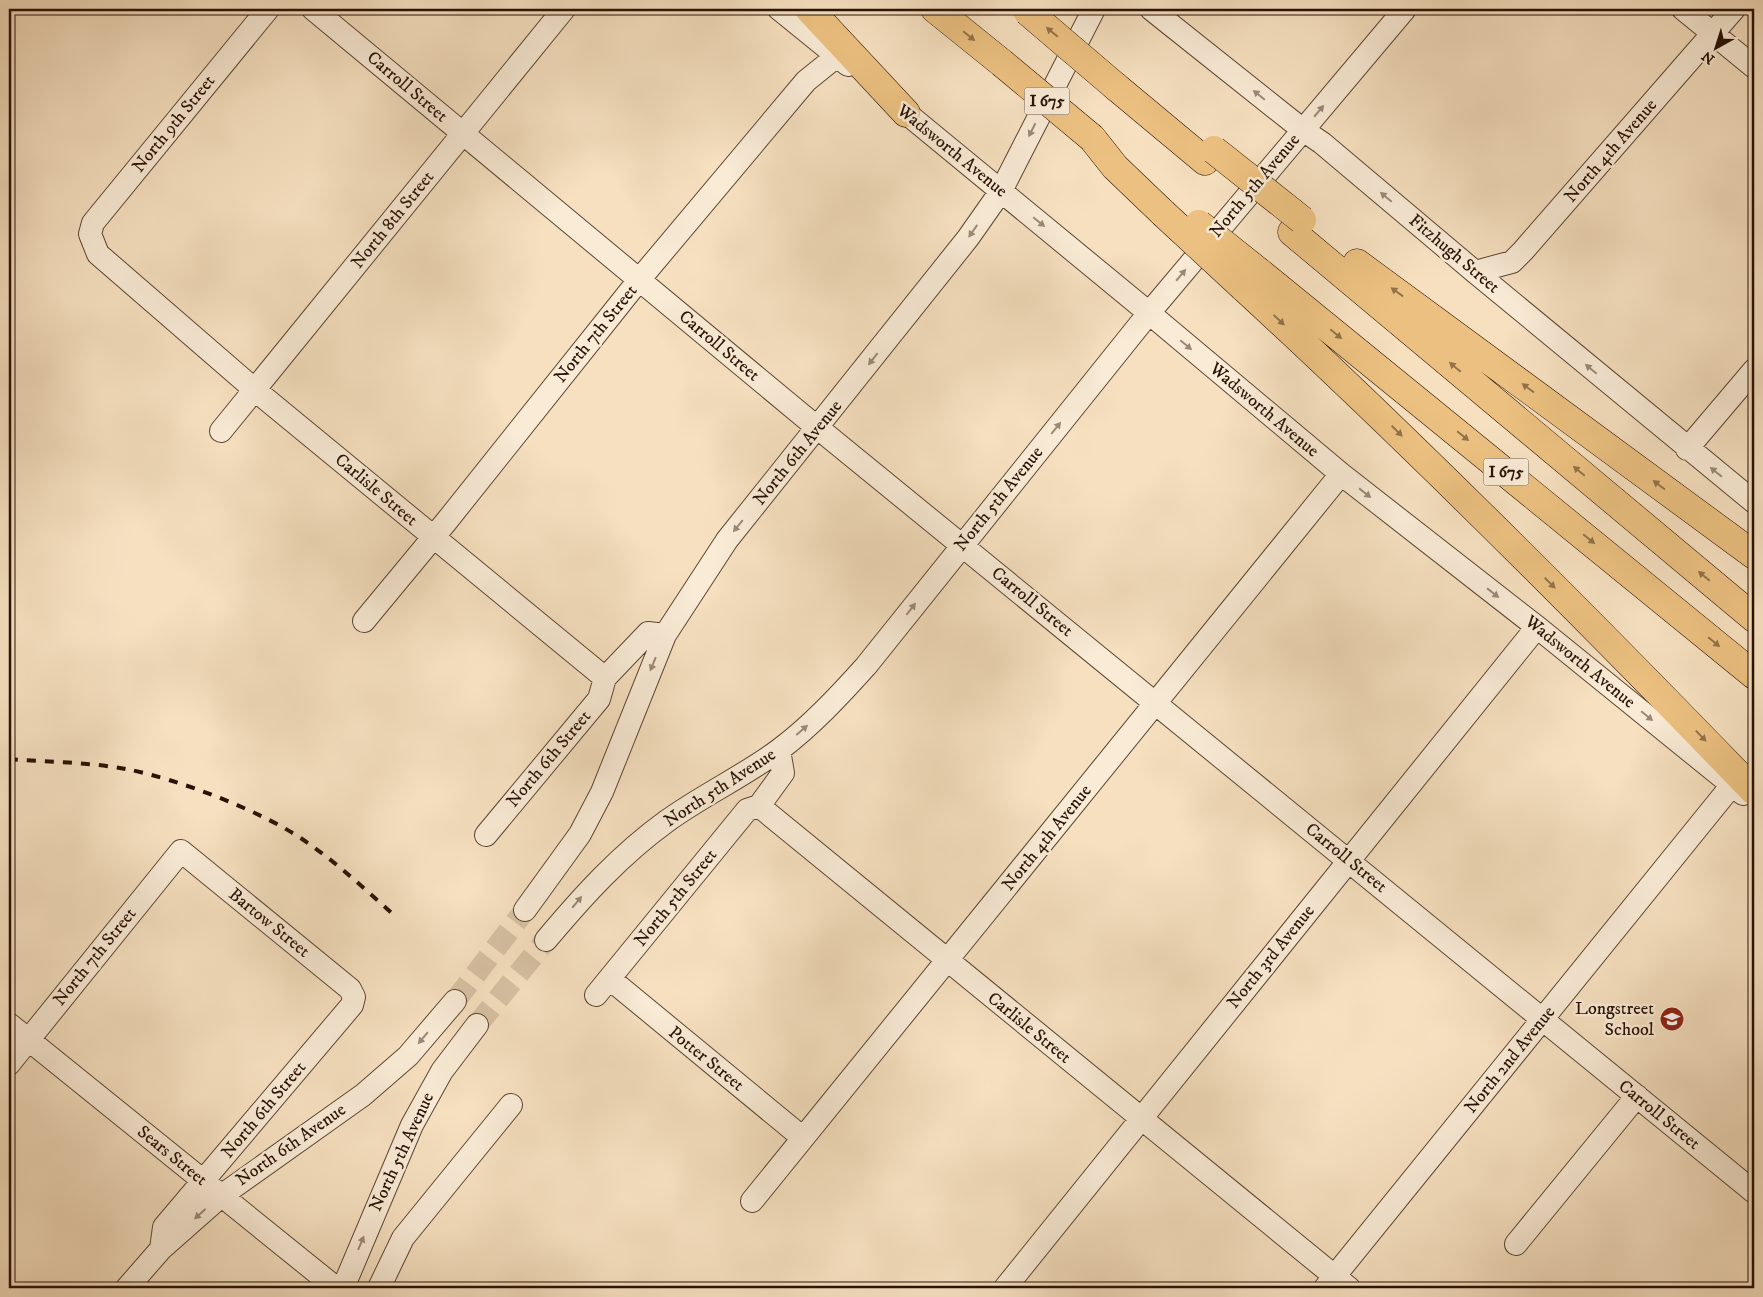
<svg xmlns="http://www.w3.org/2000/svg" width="1763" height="1297" viewBox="0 0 1763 1297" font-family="'IM FELL DW Pica',serif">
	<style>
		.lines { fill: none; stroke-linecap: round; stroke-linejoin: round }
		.minor-tunnel { stroke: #d7c1a4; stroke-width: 22; stroke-dasharray: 22 11; stroke-linecap: butt }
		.minor-casing { stroke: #5c4633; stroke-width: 24 }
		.highway-casing { stroke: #281204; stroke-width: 29 }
		.minor { stroke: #f9ebd6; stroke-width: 22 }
		.highway { stroke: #ebc080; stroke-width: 28 }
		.rail { stroke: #281204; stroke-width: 4; stroke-dasharray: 9 9; stroke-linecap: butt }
		.highway-bridge-casing { stroke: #281204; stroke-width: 29; stroke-linecap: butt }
		.highway-bridge { stroke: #ebc080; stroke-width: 28 }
		.oneway { fill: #937248 }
		.oneway2 { fill: #9b8978 }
		.labels { text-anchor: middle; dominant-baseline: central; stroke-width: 5; stroke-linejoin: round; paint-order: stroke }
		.shield { fill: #f9ebd6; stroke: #675343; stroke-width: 1 }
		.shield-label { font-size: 16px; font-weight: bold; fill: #281204 }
		.street-label { font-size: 18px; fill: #281204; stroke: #f9ebd6 }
		.poi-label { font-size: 18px; fill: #281204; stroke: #f9ebd6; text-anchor: end }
	</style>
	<rect width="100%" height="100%" fill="#f6e0c0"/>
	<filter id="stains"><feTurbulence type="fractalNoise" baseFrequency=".004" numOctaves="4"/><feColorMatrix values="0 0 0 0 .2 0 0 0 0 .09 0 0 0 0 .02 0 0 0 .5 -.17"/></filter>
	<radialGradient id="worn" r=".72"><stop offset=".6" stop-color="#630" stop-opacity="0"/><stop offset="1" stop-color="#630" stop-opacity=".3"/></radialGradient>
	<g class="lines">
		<path class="minor-tunnel" d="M455,1001L525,910
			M477,1025L546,940"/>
		<defs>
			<path id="minor" d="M268,9L93,223L90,234L98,254L255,390L605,678L648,633L665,635
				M313,9L802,415L1754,1192
				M779,9L848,65
				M1151,9L1303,130L1322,143L1475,272L1754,502
				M1683,9L1754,67
				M894,103L1149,313L1341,474L1537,627L1743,794
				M1475,272L1512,262L1523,251L1734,9
				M221,431L564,9
				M1687,449L1754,370
				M364,621L446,522L639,280L806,81L837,56
				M779,750L783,773L759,806L1349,1288
				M486,835L599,699L605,678
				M525,910L580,834L602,792L665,635L727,540L968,238L1001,191L1094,9
				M546,940C583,896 620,855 667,821C703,795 744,776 779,750C811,726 839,696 866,666L1149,313L1405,9
				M610,979L803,1138
				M596,995L747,810L759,806
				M9,1024L336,1288
				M9,1064L181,851L350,989L354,997L352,1005L164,1227L161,1249
				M752,1201L1341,474
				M1516,1244L1637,1096
				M127,1288L161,1249L221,1196L363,1095L408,1056L455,1001
				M343,1288L412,1125L442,1071L477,1025
				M379,1288L403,1238L511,1105
				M1005,1288L1537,627
				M1325,1288L1732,785"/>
			<path id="highway" d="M809,9L906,113
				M935,9L1002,63
				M1115,86L1205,161
				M1092,138L1115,167L1163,213
				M1292,232L1754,618
				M1357,263L1754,555
				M1258,271L1754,675
				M1243,287C1419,449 1588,619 1754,791"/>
		</defs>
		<use href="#minor" class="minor-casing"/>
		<use href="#highway" class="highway-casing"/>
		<use href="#minor" class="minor"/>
		<use href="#highway" class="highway"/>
		<path class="rail" d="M9,759C46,762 89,762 126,769C178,779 262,811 305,841C337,863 366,890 395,916"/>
		<defs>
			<path id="highway-bridge" d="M1027,11L1115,86
				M1002,63L1092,138
				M1214,150L1302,220
				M1163,213L1243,287
				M1199,224L1258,271"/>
		</defs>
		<use href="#highway-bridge" class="highway-bridge-casing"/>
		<use href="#highway-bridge" class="highway-bridge"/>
	</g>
	<defs><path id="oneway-solid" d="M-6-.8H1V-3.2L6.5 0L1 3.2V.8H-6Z" transform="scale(1.25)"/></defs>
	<g class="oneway">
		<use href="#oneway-solid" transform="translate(1052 32) rotate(-140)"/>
		<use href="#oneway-solid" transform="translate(969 36) rotate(39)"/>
		<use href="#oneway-solid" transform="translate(1397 292) rotate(-144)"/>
		<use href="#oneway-solid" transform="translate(1279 320) rotate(43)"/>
		<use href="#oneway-solid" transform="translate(1336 334) rotate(39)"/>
		<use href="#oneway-solid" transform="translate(1455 367) rotate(-140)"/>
		<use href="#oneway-solid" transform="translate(1528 388) rotate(-143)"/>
		<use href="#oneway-solid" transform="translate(1397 431) rotate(44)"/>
		<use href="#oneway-solid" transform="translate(1463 436) rotate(39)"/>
		<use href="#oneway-solid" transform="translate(1579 471) rotate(-140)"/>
		<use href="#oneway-solid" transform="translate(1659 485) rotate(-143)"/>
		<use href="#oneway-solid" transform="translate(1589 539) rotate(39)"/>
		<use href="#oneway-solid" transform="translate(1704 576) rotate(-140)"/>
		<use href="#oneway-solid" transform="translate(1550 583) rotate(45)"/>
		<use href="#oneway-solid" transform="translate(1714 642) rotate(39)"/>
		<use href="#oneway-solid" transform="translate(1701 736) rotate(46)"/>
	</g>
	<g class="oneway2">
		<use href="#oneway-solid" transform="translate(1259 95) rotate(-141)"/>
		<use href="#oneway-solid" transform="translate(1319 111) rotate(-50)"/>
		<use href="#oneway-solid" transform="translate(1032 130) rotate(117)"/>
		<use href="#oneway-solid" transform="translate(1386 197) rotate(-140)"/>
		<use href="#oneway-solid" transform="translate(1039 222) rotate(39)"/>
		<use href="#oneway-solid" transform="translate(973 231) rotate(125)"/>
		<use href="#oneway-solid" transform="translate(1181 275) rotate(-50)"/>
		<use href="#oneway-solid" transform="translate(1186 345) rotate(40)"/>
		<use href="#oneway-solid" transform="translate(873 359) rotate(128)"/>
		<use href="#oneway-solid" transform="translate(1591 369) rotate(-140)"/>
		<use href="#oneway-solid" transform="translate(1056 428) rotate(-51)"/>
		<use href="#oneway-solid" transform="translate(1716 472) rotate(-141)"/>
		<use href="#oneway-solid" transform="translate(1365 493) rotate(38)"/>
		<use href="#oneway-solid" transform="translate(738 526) rotate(129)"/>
		<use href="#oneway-solid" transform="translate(1493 593) rotate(38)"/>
		<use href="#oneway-solid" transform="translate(911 609) rotate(-52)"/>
		<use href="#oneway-solid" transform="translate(653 664) rotate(112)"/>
		<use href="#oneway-solid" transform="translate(1647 716) rotate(39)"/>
		<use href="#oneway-solid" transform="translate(802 730) rotate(-41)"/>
		<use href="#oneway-solid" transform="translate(577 902) rotate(-50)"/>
		<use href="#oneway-solid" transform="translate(423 1038) rotate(130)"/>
		<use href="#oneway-solid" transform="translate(200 1214) rotate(138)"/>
		<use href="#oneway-solid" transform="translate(361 1243) rotate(-67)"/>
	</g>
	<defs>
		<symbol id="school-disc" viewBox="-11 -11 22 22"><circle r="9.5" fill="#8f2418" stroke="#f9ebd6"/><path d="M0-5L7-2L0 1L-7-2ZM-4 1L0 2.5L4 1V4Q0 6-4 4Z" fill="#fff"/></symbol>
	</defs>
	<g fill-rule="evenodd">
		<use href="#school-disc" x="1658" y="1005" width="28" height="28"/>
	</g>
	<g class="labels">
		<g class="shield">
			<rect x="1024.5" y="87.5" width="45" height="27" rx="4"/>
			<rect x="1483.5" y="458.5" width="45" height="27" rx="4"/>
		</g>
		<g class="shield-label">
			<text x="1047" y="101">I 675</text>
			<text x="1506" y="472">I 675</text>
		</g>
		<g class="street-label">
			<text transform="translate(407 87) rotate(40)">Carroll Street</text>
			<text transform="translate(174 124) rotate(-51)">North 9th Street</text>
			<text transform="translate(952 151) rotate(39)">Wadsworth Avenue</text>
			<text transform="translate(1611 151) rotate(-49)">North 4th Avenue</text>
			<text transform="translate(1255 186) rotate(-50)">North 5th Avenue</text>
			<text transform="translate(393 220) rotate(-51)">North 8th Street</text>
			<text transform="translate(1454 254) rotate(40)">Fitzhugh Street</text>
			<text transform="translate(596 334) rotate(-51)">North 7th Street</text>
			<text transform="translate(719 346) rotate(40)">Carroll Street</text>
			<text transform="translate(1264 410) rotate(40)">Wadsworth Avenue</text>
			<text transform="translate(798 453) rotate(-51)">North 6th Avenue</text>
			<text transform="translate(376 490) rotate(40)">Carlisle Street</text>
			<text transform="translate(999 499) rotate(-51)">North 5th Avenue</text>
			<text transform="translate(1032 602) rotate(39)">Carroll Street</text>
			<text transform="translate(1580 662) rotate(39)">Wadsworth Avenue</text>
			<text transform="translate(549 759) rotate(-50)">North 6th Street</text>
			<text transform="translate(720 788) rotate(-33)">North 5th Avenue</text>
			<text transform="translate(1047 838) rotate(-51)">North 4th Avenue</text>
			<text transform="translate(1346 858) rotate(39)">Carroll Street</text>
			<text transform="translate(676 898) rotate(-51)">North 5th Street</text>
			<text transform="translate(269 923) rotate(39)">Bartow Street</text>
			<text transform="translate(95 957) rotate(-51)">North 7th Street</text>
			<text transform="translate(1271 957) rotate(-51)">North 3rd Avenue</text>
			<text transform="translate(1029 1028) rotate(39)">Carlisle Street</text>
			<text transform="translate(706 1059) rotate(39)">Potter Street</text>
			<text transform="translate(1510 1060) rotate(-51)">North 2nd Avenue</text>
			<text transform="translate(264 1110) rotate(-50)">North 6th Street</text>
			<text transform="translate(1659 1115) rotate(39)">Carroll Street</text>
			<text transform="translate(291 1145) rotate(-35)">North 6th Avenue</text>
			<text transform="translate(402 1152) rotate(-65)">North 5th Avenue</text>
			<text transform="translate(172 1156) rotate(39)">Sears Street</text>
		</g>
		<g class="poi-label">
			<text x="1654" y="1009">Longstreet<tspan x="1654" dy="21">School</tspan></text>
		</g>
	</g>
	<rect width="1763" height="1297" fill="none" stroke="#f6e0c0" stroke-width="30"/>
	<rect x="10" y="10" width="1743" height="1277" fill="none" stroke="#281204" stroke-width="2.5"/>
	<rect x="15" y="15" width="1733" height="1267" fill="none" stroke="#281204"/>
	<g transform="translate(1716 48) rotate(219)" stroke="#f9ebd6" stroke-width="4" paint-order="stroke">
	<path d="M0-4L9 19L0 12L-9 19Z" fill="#281204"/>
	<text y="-8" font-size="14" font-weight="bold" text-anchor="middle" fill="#281204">N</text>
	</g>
	<rect width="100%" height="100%" filter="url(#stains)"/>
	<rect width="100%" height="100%" fill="url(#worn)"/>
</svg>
